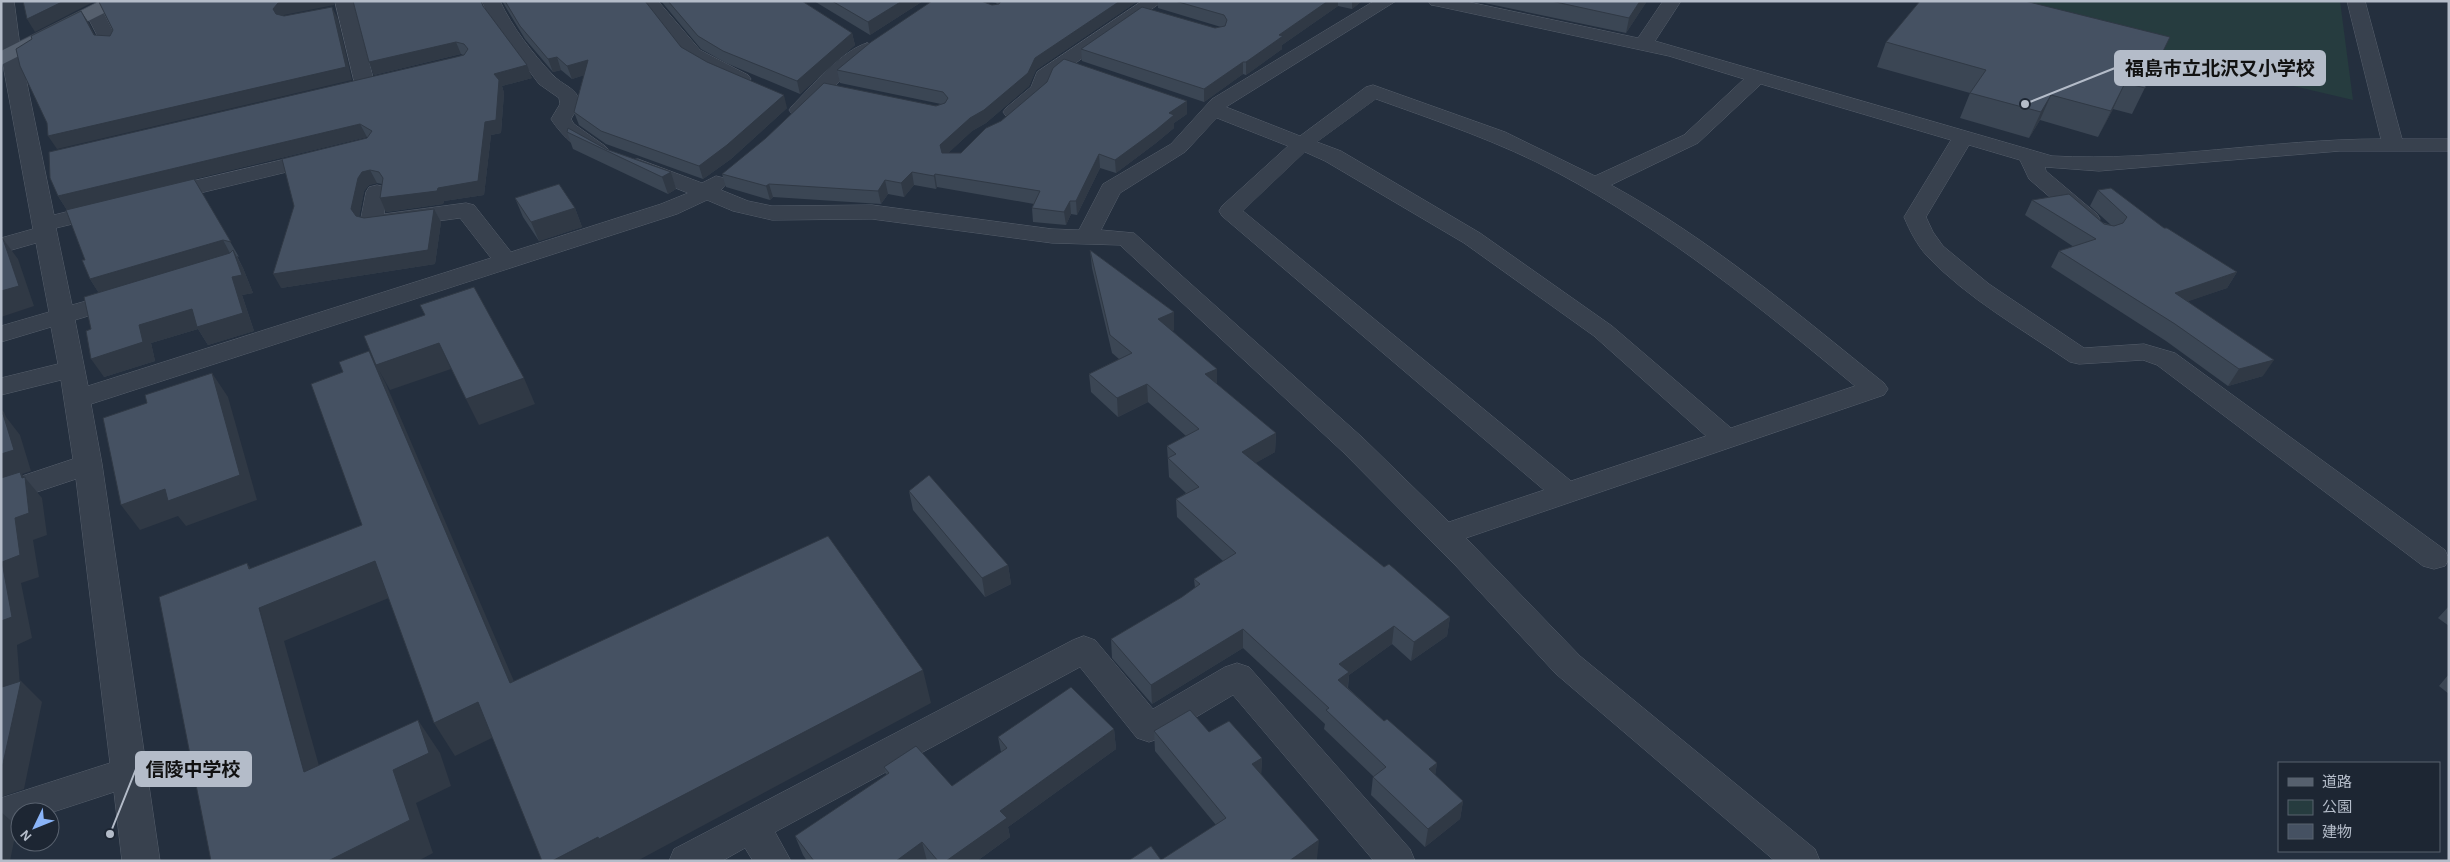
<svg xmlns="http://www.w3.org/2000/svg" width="2450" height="862" viewBox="0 0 2450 862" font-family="'Alegreya Sans','Noto Sans JP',sans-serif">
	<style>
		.green { fill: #263c3f }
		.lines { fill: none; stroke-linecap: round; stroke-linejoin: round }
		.minor-casing { stroke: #565f6c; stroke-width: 1 }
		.major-casing { stroke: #414a57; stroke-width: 1 }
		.minor { fill: #38414e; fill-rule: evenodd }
		.major { fill: #56606e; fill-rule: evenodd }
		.wall { fill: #3b4654 }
		.shaded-wall { fill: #303945 }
		.building { fill: #455162; stroke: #303945 }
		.leader { fill: none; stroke: #b4bcc9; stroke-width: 2 }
		.callout-dot { fill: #b4bcc9; stroke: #1d2633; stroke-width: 2 }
		.callout { fill: #b4bcc9; stroke: #b4bcc9; stroke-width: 2 }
		.callout-label { font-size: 19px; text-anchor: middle; font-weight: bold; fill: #111 }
	</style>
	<rect width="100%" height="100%" fill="#242f3e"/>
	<path class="green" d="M1935,1H2340L2353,100Z"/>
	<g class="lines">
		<defs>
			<path id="minor" d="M1,1H14L21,54L54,215L106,202L114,204L117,209L114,214L56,228L72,305L122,291L131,293L134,298L131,303L75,320L88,386L491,258L460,218L371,230L363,228L360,223L366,192L369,187L377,185L385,187L388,192L384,214L466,203L474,205L511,252L661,204L688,193L630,170L627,165L630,160L638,159L702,183L716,176L724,178L727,183L721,190L748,201L772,206L872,205L1052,229L1079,230L1103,184L1171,144L1212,99L1374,1H1396L1226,107L1300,136L1366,87L1373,85L1505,132L1595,176L1684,135L1744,79L1669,56L1437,6L1431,5L1428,1H1464L1638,38L1663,1H1681L1655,41L2052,156C2162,162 2271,139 2381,139L2347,1H2365L2402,139H2449V151H2340L2099,171L2045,167L2046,171L2097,214L2100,219L2097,224L2089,226L2081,224L2029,179L2020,160L1969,145L1926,217L1933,232L1943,246L1989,284L2084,348L2144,344L2175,353L2445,550L2449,559L2445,566L2434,569L2423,566L2157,365L2143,360L2079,364L2070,362C2022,329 1968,299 1927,256C1917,245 1910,231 1904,217L1951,140L1761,84L1698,143L1611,185C1710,239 1797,313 1884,383L1888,389L1884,395L1466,538L1580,656L1815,849L1820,861H1775L1556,674L1456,566L1343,452L1120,245L1052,243L872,219L772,220L733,211L707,200L677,214L91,404L102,464L160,861H122L114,792L50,813L20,812V823L1,830V798L110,763L76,479L1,504V483L73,459L61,380L1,395V378L58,364L51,327L1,342V326L49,312L36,243L1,253V238L33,229L1,54ZM1376,99C1437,121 1500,142 1558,173C1665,230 1761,308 1855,386L1731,428L1612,326L1480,233L1341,151L1317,142ZM1217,118L1288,146L1222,206L1219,211L1222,216L1544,490L1449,522L1363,438L1134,233L1101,230L1120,193L1185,152ZM1305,152L1325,161L1464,243L1594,336L1706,436L1571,481L1243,211Z
				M335,1H353L375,85L372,89H358L355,85Z
				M482,1H500C512,27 533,54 552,74C562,86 578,87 580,104L571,119L574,124L605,146L609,150L605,154C585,160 561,135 551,119L560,104L559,98L539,84L489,17Z
				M639,1H658L700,50L748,75L751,79L748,83C730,88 702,70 687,59C674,48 649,16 639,1Z
				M1142,1H1163L1053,79C1048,96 1025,121 1006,116L1003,112L1006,108L1031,87L1037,72Z
				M94,7L100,8L103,12L119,43L117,47H103L101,43L85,12L88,8Z
				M867,43L874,45L876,49L874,53L850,71L806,114L799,116L792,114L789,110L792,106C811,87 842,50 867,43Z
				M320,151L328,152L331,157L328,162L163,202L155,200L152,195L155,190Z
				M1084,636L1095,640L1153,709L1225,667L1237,663L1249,667L1410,849L1415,861H1374L1233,695L1161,738L1149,742L1137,738L1080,667L775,832L791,861H753L745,848L722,861H669L674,849L1073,640Z"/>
			<path id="major" d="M100,1H123L120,5L1,65V51Z"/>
		</defs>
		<use href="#minor" class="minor-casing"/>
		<use href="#major" class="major-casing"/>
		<use href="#minor" class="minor"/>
		<use href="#major" class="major"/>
	</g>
	<path class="wall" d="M502,1H645L681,47L787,108L731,159L703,179L606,144L579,125L574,112L584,75L572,79L561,70L553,72L525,39Z
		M661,1H802L852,33L855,45L800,94L726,63L701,49Z
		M814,1H923L870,35Z
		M988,1H1138L1036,70L1029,86L986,123L972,131L948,153H961L1187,114L1174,123V128L1156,143L1116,173L1100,168L1077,215L1071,214L1066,225L1033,222L1032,208L1034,204L937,187L936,189L914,185L904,197L888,194L881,204L773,197L770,200L726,187L722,174L941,104L840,83L837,70L992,5L997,4L996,3Z
		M1158,1H1362L1352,9L1338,6L1282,45V49L1246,75L1243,74L1204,102L1082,61L1081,49L1215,28L1221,27L1158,8Z
		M1475,1H1647L1626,33Z
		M483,7L532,78L502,86L504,93L501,133L491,135L484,195L444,201L443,204L386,212L382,184L377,183L369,185L364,191L359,217L364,218L434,209L441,222L435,264L281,288L367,138V137L194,179L239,257L237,256L243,268L253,293L242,295L254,331L208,345L198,329L151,343L155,361L104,377L91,329L99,293L90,279L85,260L67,210L58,196L463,55L461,54L374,75L369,62Z
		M2170,37L2132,114L2113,109L2098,137L2040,120L2029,138L1960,118L1970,93L1877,67L1886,42Z
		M567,132L606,149L671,172L676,189L668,194L573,149Z
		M2098,190L2164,228L2237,272L2227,288L2188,301L2263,376L2228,386L2166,341L2051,267L2059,251L2074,247L2025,215L2032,200L2111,225L2090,206Z
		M515,198L575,208L582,227L539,241L523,217Z
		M1090,250L1174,312V330L1172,331L1217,369V384L1276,433L1275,452L1255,463L1384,567L1450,617L1447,636L1411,661L1392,644L1349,675L1348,688L1384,721L1437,763L1435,775L1463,801L1460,819L1425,847L1371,795L1373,776L1324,729L1325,724L1243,648L1152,704L1112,658L1111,639L1182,597L1195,588L1194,579L1223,561L1177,517L1176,499L1186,493L1169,477L1167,446L1186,436L1148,402L1118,417L1091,392L1089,374L1119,359L1112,353L1092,268Z
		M909,491L1008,565L1011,584L985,597L913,510Z
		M2449,606V626L2438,618Z
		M2449,674V694L2439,686Z
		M1114,729L1116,749L1008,827L1010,837L977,861H807L803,855L795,836L886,775L884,767L952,786L1001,752L998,737Z
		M1154,731L1209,732L1262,758L1261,775L1317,859L1315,861H1128L1161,860L1216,825L1155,751Z"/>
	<path class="shaded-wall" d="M64,1H95L35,32L27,19Z
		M286,1H335L334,5L284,15L279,21L273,9L278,3Z
		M902,1H923L870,35L868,22Z
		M1120,1H1138L1036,70L1029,86L986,123L972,131L942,159L940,145L1035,58Z
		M1328,1H1338V6L1282,45V49L1246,75V62L1279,35Z
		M1352,1H1362L1352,9Z
		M1640,1H1647L1626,33L1629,18Z
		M332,7L338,19L352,80L57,149L48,136Z
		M81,11L89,23L101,48L94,35Z
		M852,33L855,45L800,94L797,81Z
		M456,42L461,54L374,75L369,62Z
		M557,57L561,70L553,72L548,59Z
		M588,60L592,73L572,79L567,66Z
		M1243,62V74L1204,102V89Z
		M527,65L532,78L502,86L504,93L501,133L491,135L484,195L444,201L443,204L386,212L380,198L438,188L485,122L494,74Z
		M2125,83L2113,109L2098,137Z
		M784,95L787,108L731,159L703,179L699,166Z
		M2051,95L2040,120L2029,138L2041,112Z
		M1187,101V114L1174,123V128L1156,143L1116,173L1115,160L1169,113Z
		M360,124L367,137L67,210L58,196Z
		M1099,154L1100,168L1077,215L1076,201Z
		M370,170L377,183L369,185L364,191L358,223L351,209L358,178L362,172Z
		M671,172L676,189L668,194L662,177Z
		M912,172L914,185L904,197L901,183Z
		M935,174L937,187L936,189L934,176Z
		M885,180L888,194L881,204L878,191Z
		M769,184L773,197L770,200L766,186Z
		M1070,201L1071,214L1066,225L1064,212Z
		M575,208L582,227L539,241L531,222Z
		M434,209L441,222L435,264L281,288L273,274Z
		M3,239L18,259L34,306L1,317V291Z
		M223,240L231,255L100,295L90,279Z
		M233,250L243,268L253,293L242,295L254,331L208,345L198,329L151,343L155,361L104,377L91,359L139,325L232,277Z
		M2237,272L2227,288L2166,309L2175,293Z
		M1174,312V330L1159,337L1158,319Z
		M439,343L451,369L390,390L376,365Z
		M369,351L386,384L529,716L510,683Z
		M2274,360L2263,376L2228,386L2239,369Z
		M1217,369V387L1205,374Z
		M212,373L228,397L257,500L186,526L178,516L140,530L121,505Z
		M524,378L535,404L479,425L466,399Z
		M1147,384L1148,402L1118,417L1117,398Z
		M1,409L4,412L6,417L20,435L31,471L22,474L42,498L47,535L33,540L39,577L21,583L32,638L17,645L20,686L21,681L42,702L24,789L1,797V621L2,562Z
		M1276,433L1275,452L1242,471V452Z
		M375,561L396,595L284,641L330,805L304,772L247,563L271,597Z
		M1008,565L1011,584L985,597L982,578Z
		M1450,617L1447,636L1411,661L1414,642Z
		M1394,626L1392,644L1349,675L1347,691L1337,698L1339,664Z
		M1243,629V648L1152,704L1151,685Z
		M923,670L931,703L637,861H552Z
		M478,702L498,735L455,756L434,723Z
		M418,720L440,753L451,786L416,803L433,853L418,861H328L393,770Z
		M1114,729L1116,749L1008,827L1010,837L977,861H946L1000,811Z
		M1262,758L1261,777L1252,764Z
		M1437,763L1434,782L1429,769Z
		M1463,801L1460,819L1425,847L1428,829Z
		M1,812L17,826L10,861H1Z
		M1319,840L1317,859L1315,861H1289Z
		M922,842L927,861H896Z"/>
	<path class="building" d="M23,1H64L27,19Z
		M101,1H286L278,3L273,9L276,14L284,16L332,7L346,67L48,136L47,123L20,66L16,49L32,39L31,36L81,11L94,35L110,36L113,30L99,2Z
		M353,1H481L483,6L527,65L494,74L499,80L496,120L485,122L478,181L438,188L437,191L380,198L383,178L379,172L370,170L362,172L358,178L351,209L356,216L364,218L434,209L428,250L273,274L294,206L282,159L367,138L372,131L360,124L58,196L50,178L49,152L456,57L464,55L468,49L464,44L456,42L369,62Z
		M505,1H645L681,47L707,62L784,95L727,145L699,166L601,131L574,112L588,60L567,66L557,57L548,59L520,26Z
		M668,1H802L852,33L797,81L723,51L698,36Z
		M832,1H902L868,22Z
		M932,1H981L992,5L999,4L1001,1H1120L1035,58L1028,73L984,110L970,118L940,145L942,153H961L986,128L1001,121L1047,82L1053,68L1064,59L1187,101L1169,113L1174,115L1156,130L1115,160L1099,154L1076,201H1070L1064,212L1032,208L1040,191L935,174L934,176L912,172L901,183L885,180L878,191L769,184L766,186L722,174L766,138L824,83L936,106L945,103L948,98L943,92L837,70L871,42Z
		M1175,1H1328L1279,35L1283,36L1246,62H1243L1204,89L1081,49L1142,7L1215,28L1225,26L1227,20L1224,15Z
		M1551,1H1640L1629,18Z
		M1920,1H2025L2170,37L2145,88L2125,83L2111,111L2051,95L2041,112L1970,93L1986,70L1886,42Z
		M568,128L606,149L671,172L662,177L567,132Z
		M194,179L231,242L223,240L90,279L82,260H85L66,210Z
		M559,184L575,208L531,222L515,198Z
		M2111,188L2164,228H2167L2237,272L2175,293L2274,360L2239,369L2175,324L2059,251L2096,239L2032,200L2069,194L2104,224L2114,226L2123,223L2127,217L2098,190Z
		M1,239H3L19,286L1,291Z
		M233,250L242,275L232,277L243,313L197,327L192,309L139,325L143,342L91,359L86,331L91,329L84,297L230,253Z
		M1090,250L1174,312L1158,319L1217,369L1205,374L1276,433L1242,452L1384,567L1389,564L1450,617L1414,642L1394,626L1339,664L1349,672L1338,680L1384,721L1387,719L1437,763L1429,769L1463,801L1428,829L1373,777L1386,767L1326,710L1329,708L1243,629L1151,685L1111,639L1182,597L1200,584L1194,579L1236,553L1176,499L1199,487L1168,458L1176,454L1167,446L1199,429L1147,384L1117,398L1089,374L1132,353L1110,335Z
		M474,287L524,378L466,399L439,343L376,365L364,336L425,315L420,305Z
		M369,351L510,683L828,536L923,670L599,839L598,837L552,861H542L478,702L434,723L375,561L259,608L304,772L418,720L429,753L393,770L410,820L328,861H211L159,597L247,563L249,569L362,525L311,384L343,372L339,362Z
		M212,373L240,475L168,501L165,489L121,505L103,418L147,403L145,395Z
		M1,414H3L14,450L1,454Z
		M20,472L22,478L25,477L29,513L15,518L20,555L2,562L12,617L1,621V478Z
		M929,475L1008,565L982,578L909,491Z
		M21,681L2,768H1V684L2,687Z
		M1071,687L1114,729L1000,811L1007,818L946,861H938L922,842L896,861H814L795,836L889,773L884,767L916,746L952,786L1007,748L998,737Z
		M1190,710L1209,732L1229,721L1262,758L1252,764L1319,840L1289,861H1128L1151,846L1161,860L1226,818L1154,731Z"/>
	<path class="leader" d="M2025 104L2115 68M110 834L136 769"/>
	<g class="callout-dot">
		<circle cx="2025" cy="104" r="5"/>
		<circle cx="110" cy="834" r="5"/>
	</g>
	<g class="callout">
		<rect x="2115" y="51" width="210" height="34" rx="5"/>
		<rect x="136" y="752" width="115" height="34" rx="5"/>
	</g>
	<g class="callout-label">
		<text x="2220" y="75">福島市立北沢又小学校</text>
		<text x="193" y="776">信陵中学校</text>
	</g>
	<rect width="2450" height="862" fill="none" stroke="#b4bcc9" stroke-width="5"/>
	<rect x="2278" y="762" width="162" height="90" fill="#1d2633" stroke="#59626f"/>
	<rect x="2288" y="778" width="25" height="8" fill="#56606e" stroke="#59626f"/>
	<text x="2322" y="787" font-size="15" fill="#b4bcc9">道路</text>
	<rect x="2288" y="800" width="25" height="15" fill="#263c3f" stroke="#59626f"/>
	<text x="2322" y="812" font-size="15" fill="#b4bcc9">公園</text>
	<rect x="2288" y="824" width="25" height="15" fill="#455162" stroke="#59626f"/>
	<text x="2322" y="837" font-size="15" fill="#b4bcc9">建物</text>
	<g transform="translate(35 827) rotate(227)"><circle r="24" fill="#1d2633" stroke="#59626f"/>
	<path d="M0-4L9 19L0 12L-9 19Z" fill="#8ab4f8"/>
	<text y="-8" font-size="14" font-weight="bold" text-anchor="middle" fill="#b4bcc9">N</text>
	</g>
</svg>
